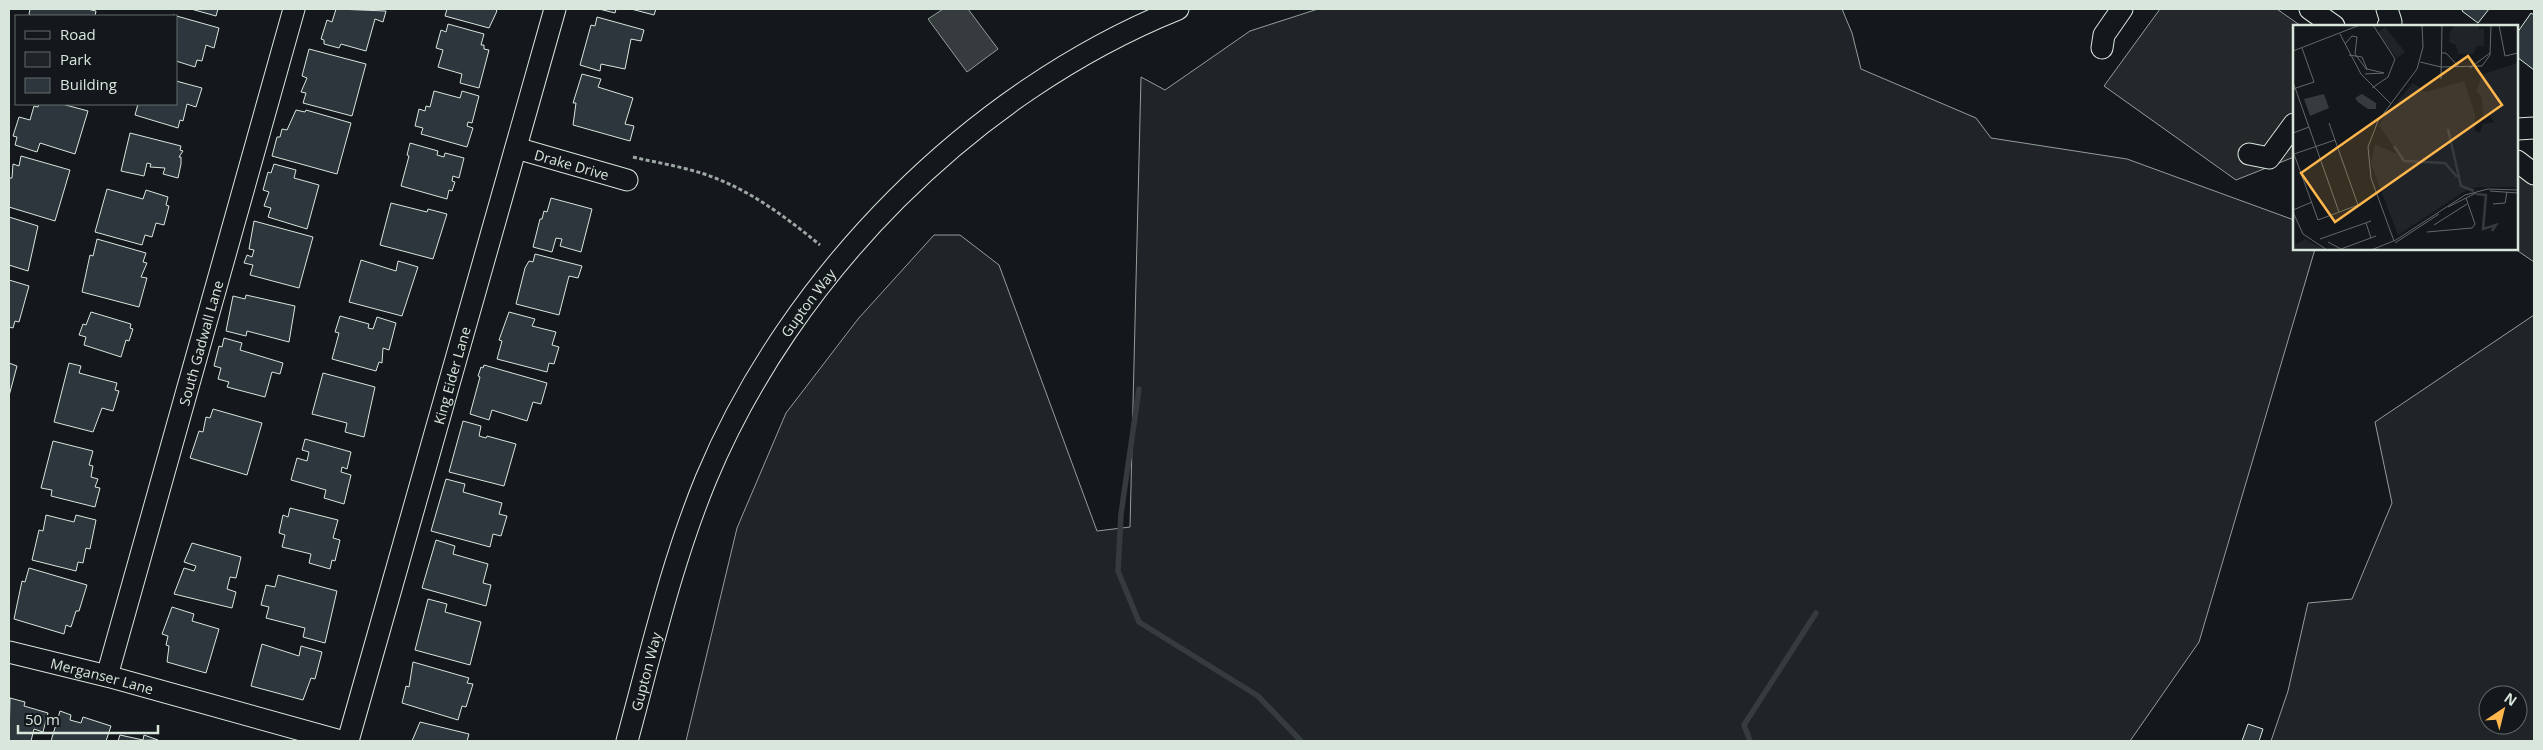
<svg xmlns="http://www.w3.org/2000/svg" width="2543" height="750" viewBox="0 0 2543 750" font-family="'Open Sans',sans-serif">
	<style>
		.green { fill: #202428; stroke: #939e99; fill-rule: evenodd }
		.parking { fill: #24282b; stroke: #939e99 }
		.water { fill: #363b3e; stroke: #939e99 }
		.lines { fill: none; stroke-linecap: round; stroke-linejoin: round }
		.stream { stroke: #363b3e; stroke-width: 5.5 }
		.building { fill: #2c363c; stroke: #d8e6dc }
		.minor-casing { stroke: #d8e6dc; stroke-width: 23 }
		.path { stroke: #9da8a2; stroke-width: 3; stroke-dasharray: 4 2.5; stroke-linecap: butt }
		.minor { stroke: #14181c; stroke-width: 21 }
		.labels { text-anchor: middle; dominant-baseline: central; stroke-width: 4; stroke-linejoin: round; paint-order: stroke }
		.street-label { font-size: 14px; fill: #d8e6dc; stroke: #14181c }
		.inset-river { fill: none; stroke: #363b3e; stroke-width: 2.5 }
		.inset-road { fill: none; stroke: #626a69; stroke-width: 1 }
		.view { fill: #ffb74d; fill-opacity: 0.15; stroke: #ffb74d; stroke-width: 2.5 }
		.inset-edge { fill: none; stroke: #d8e6dc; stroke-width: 2.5 }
	</style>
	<rect width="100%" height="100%" fill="#14181c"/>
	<path class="green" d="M1318,9H1842L1852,33L1861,69L1976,118L1991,138L2127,159L2294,220V249H2315L2199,642L2130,741H686L737,528L786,413L858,319L934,235H960L999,265L1097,531L1130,527L1141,77L1165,90L1250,31Z
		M2534,315V741H2271L2288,691L2308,603L2352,599L2392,503L2375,422ZM2488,695H2518V725H2488Z"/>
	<path class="parking" d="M2160,9H2277L2301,26H2294V157L2236,180L2104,86Z
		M2517,173L2534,185V262L2515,249H2517Z"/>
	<path class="water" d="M943,9H968L998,49L967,72L928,19Z"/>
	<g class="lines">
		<path class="stream" d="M1139,389L1121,514L1118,571L1139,622L1258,696L1301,741
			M1750,741L1744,725L1816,613"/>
	</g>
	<path class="building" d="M30,9H87L96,11L95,16H31L29,14Z
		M191,9H218L216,16Z
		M336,9L386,11L383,22L375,19L366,51L341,44L339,48L324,44V40L321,39L327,20L332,22Z
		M447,9H495L497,11L489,28L445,16Z
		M599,9H616L615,13Z
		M631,9H656L654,15Z
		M2463,9H2489L2478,23L2462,11Z
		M2531,13L2534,15V70L2517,57V33Z
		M173,15L219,28L214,48L206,45L202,61L197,60L195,67L176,61V16Z
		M597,17L644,30L641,41L631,39L625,69L601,64L600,71L580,65L591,25L595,26Z
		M448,24L484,34L481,45H484V49L489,50L479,88L460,83L462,74L438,67L443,50L436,48L441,30L446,32Z
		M309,49L366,64L352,116L303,103L306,93L301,92L307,78L302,76Z
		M582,74L601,79L598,87L633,98L625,124L634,126L630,141L573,125L576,103H573Z
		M176,81L202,88L196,107L187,104L183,121L180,120L178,128L135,115L138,104H176Z
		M434,91L460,98L462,91L479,96L472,123L468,122L467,126L473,128L467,147L421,134L423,128L415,126L419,109L425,111L426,106L430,107Z
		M39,104H62L88,111L75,154L40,143L37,152L15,145L17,137L13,136L19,117L30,120L34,106L38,107Z
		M296,110L305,112L306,110L351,123L337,174L272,156L277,137H280L282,129L287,130Z
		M130,133L181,146L180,150L183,151L179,157H181V164L178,178L163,174L165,168L150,167L151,164L147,163L144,176L121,171Z
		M410,143L438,151L437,155L444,157L445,153L464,158L459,178L453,176L452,181L455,182L452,191L449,190L447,199L401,186L409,156L407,155Z
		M21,156L70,170L55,221L9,207V178H12L13,164L19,166Z
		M274,164L296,170L294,178L319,185L307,229L268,217L271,208L264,206L269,192L263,190L268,172L271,173Z
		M107,189L143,199L146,190L168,197L166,205L169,206L164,225L156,223L152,237L145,235L142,245L95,232Z
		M551,198L592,209L581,252L560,246L562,239L556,238L552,252L533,247L540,219H542L544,211L547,212Z
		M391,203L427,212L428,209L447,214L433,259L380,245Z
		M9,217L38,226L28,271L9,265Z
		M254,221L313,237L299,288L250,275L253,265L244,263L247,255L252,257L254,250L249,249Z
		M97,239L146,253L143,262L147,263L141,277L147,278L139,307L82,292L90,255L93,256Z
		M535,254L582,266L578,278L569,276L559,315L516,304L525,268L529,261L533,262Z
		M361,260L396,271L398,261L418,267L402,316L349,302Z
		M9,280L29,286L19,322L15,321L13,328L9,327Z
		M246,295L295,306L289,342L247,331L246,336L226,331L233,296L245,299Z
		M91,312L131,324L130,328L133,329L129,341L126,340L121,357L84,345L86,337L79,335L83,324L86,325Z
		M509,312L535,319L532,326L556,332L552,345L559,347L554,364L549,363L547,372L497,359L502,341L499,340Z
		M340,316L369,324L368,328L373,329L377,317L396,323L389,350L383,348L382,363L379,362L376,371L332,359L339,333L335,332Z
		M224,338L242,343L240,350L283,363L280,374L272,372L265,397L227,387L229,382L218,379L221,368L214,366L219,346L222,347Z
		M9,363L17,366L9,396Z
		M69,363L81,366L79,373L117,383L115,390L119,391L113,411L102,408L93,432L54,422Z
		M484,365L547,383L541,404L533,402L527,421L492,410L489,420L470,414L480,377L478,376L481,367L483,368Z
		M323,373L375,387L364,437L345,432L347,423L312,414Z
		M213,409L262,423L247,475L190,458L199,431L203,432L206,417L210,418Z
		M463,421L481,426L479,436L486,438L487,436L516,444L504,486L449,472Z
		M305,439L351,452L347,469L342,467L341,472L351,475L344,504L324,498L326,490L291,480L297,458L307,461L309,452L302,450Z
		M53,441L93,451L89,465L93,466L91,477L98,479L95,487L100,488L95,507L51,496L52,490L41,488Z
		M446,479L465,484L463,492L502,503L499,514L507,516L501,536L493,534L490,547L431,531Z
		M290,508L338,520L333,538L340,540L335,561L332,560L330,569L309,563L311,554L282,547L285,535L279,533L283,515L288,517Z
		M46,515L74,522L76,515L96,520L90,549L86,548L83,563L78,562L76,571L32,560L39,530L43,531Z
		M436,540L455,546L453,554L488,564L483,583L491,585L486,606L422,588Z
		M192,543L241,557L236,578L230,577L227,589L236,592L232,608L174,594L184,568L194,571L196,566L184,562Z
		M29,568L87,585L79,611H76L71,627L66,625L64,634L14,619L22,581L25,582Z
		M278,575L337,591L325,643L303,637L305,628L266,618L269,607L261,605L266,585L275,587Z
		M428,599L447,604L445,612L481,622L470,665L415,650Z
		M172,607L194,614L192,621L219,629L206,673L167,662L169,646L166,645L168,636L162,634Z
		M262,644L299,656L301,646L322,652L315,679L311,678L303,700L251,686Z
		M413,662L469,678L467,683L473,684L466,707L462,706L458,720L402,703L406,686L409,687Z
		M10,698L25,702L24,706L48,713L43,732L34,729L31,741H9Z
		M60,711L71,715L70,720L81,723L83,717L111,726L106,741H51Z
		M420,722L469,734L467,741H412Z
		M2248,724L2263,729L2259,741H2242Z
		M120,735L143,740L144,735L158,740L118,741Z"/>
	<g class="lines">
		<defs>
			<g id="minor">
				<path d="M2310,9L2334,26"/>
				<path d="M2387,9L2391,22L2388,26"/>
				<path d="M2102,48L2104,35L2122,9"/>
				<path d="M2517,129L2534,128"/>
				<path id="s1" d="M516,148L627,180"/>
				<path d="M2249,154L2269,158L2294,124"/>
				<path d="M2517,161L2534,174"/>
				<path id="s2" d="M9,652L107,676L341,741"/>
				<path id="s3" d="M107,676L294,9"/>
				<path id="s4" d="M348,741L555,9"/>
				<path id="s5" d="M627,741C651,653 671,564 706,479C791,275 972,92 1178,9"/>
			</g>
		</defs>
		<use href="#minor" class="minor-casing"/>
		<path class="path" d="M633,157C653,162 674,165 694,171C742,184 782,214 820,245"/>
		<use href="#minor" class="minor"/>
	</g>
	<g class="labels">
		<g class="street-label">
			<text stroke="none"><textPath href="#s1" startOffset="58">Drake Drive</textPath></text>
			<text stroke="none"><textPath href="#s5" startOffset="478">Gupton Way</textPath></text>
			<text stroke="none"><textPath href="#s3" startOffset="346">South Gadwall Lane</textPath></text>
			<text stroke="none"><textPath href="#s4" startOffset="380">King Eider Lane</textPath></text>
			<text stroke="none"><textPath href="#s5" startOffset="72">Gupton Way</textPath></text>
			<text stroke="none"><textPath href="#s2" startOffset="96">Merganser Lane</textPath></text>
		</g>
	</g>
	<g transform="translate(2293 25)">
		<rect width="225" height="225" fill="#14181c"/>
		<path d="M162,0H186V4H191V21H184L180,29H165L163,20L156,17L157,7ZM92,2L112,27L104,33L84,8ZM225,38V162H185L172,166L105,210L78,139L82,119L106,130L86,100L91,92L120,58L133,67L171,56L182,89V106L187,108L190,99L201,97L197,91L191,93L188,71L183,66L190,49ZM0,212L3,219L12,214L32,225H0Z" fill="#202428"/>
		<path d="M31,69L36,83L17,91L11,74ZM69,69L83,78V84H75L65,77L62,73Z" fill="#363b3e"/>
		<path class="inset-river" d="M155,104L168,161L181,166M101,121L111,136L152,138L164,152M183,169L193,170L190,204L203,200L199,206"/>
		<path class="inset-road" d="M206,0L212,31L225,28M47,9L68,49L98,79M52,19L59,11L64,12L62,29L74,45M0,26L67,0M148,28H153L166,42M56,30L69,32L74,44M127,37L148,42L189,41L197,30L198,0M177,43L197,28M72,49L91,48L74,44M148,54L149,0M0,57L46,187M79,63L95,52L102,34L80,0M0,64L21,57L9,23M0,108L16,102M1,129L25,195L65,180L36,98M1,129L42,115M197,166L225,168M200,179L212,178L214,167M155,182L183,168M0,185L19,177M0,187L10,209L34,225M73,198L78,213M141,200L174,179M134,207L179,203L182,199L173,173M27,214L78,196M101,216L78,153L75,122L85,96L124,44L130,22L129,0M35,217L48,224L83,211M102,218L146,189M78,225L103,215L172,170L195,164L225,165"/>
		<path class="view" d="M175,31L209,80L42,197L8,148Z"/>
		<rect width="225" height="225" class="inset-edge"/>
	</g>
	<rect width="2543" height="750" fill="none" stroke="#d8e6dc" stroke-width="20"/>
	<rect x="15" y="15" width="162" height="90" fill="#14181c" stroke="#626a69"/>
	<rect x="25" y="31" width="25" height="8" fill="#14181c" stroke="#626a69"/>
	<text x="60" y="40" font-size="15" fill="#d8e6dc">Road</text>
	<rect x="25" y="52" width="25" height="15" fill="#202428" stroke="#626a69"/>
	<text x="60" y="65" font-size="15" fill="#d8e6dc">Park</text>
	<rect x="25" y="78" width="25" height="15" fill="#2c363c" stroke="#626a69"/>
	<text x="60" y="90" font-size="15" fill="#d8e6dc">Building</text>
	<g transform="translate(2503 710) rotate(35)"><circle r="24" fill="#14181c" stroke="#626a69"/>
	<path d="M0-4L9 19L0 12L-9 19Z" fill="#ffb74d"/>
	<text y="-8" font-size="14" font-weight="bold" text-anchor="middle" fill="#d8e6dc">N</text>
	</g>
	<path d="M18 725v8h140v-8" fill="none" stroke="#d8e6dc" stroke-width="2.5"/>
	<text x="25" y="725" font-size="15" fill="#d8e6dc" stroke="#14181c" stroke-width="4" paint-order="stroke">50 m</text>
</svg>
